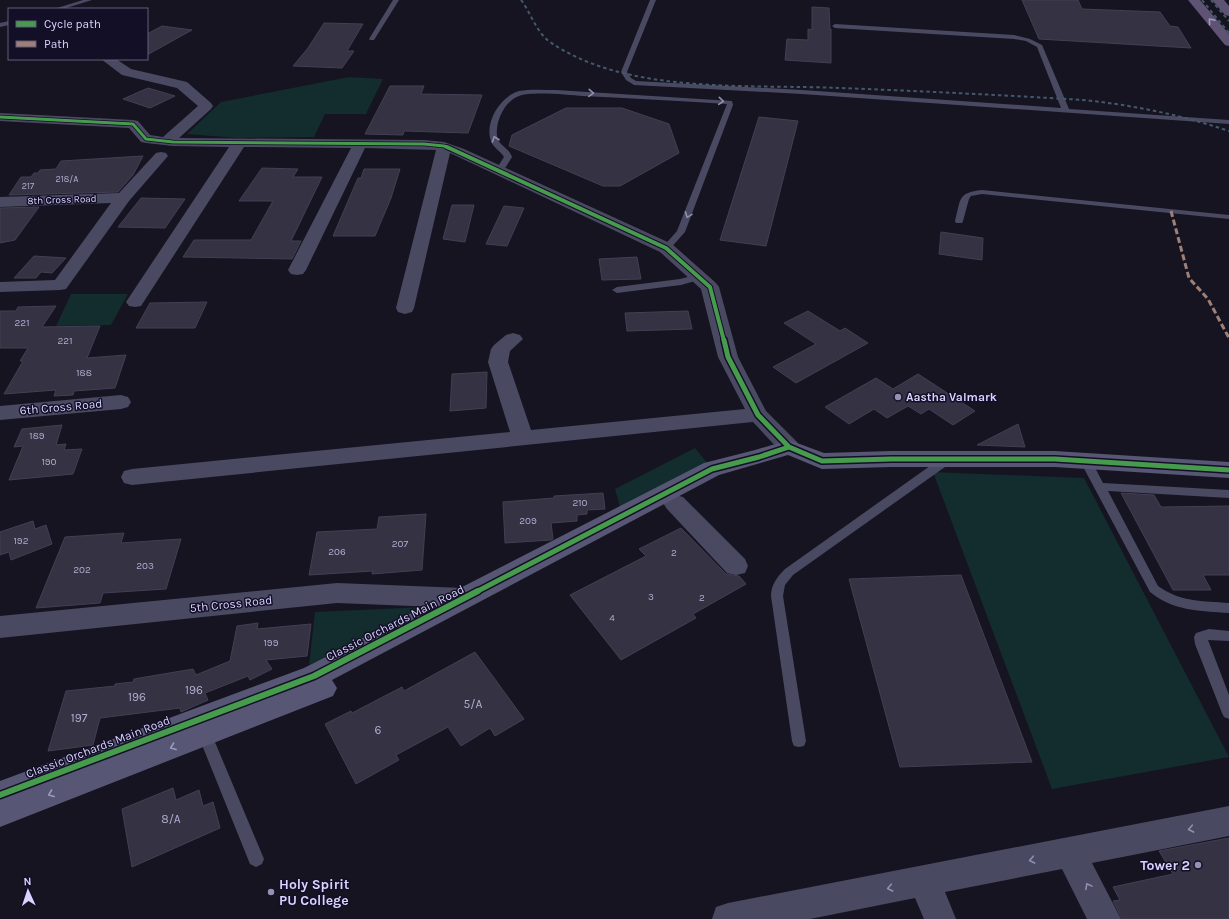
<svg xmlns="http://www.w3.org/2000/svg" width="1229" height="919" viewBox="0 0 1229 919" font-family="Karla,sans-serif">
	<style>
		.green { fill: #132c2d }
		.building { fill: #343243; stroke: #433f54 }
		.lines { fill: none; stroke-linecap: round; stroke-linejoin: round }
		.lane { fill: #4a4962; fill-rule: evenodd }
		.street { fill: #4a4962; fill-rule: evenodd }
		.secondary { fill: #575674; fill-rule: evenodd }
		.primary { fill: #5e5373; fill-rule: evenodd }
		.rail { stroke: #43596b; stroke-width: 2; stroke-dasharray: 3.5 3; stroke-linecap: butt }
		.quiet { stroke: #9e8076; stroke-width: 3; stroke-dasharray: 6 3; stroke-linecap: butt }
		.cycleway-far3-casing { stroke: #130f26; stroke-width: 4.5 }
		.cycleway-far2-casing { stroke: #130f26; stroke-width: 6 }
		.cycleway-far1-casing { stroke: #130f26; stroke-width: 8 }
		.cycleway-casing { stroke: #130f26; stroke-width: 9 }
		.cycleway-far3 { stroke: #469c4c; stroke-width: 3 }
		.cycleway-far2 { stroke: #469c4c; stroke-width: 4 }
		.cycleway-far1 { stroke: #469c4c; stroke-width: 5 }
		.cycleway { stroke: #469c4c; stroke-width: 6 }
		.oneway { stroke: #a29ac0 }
		.oneway2 { stroke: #928eb0 }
		.oneway3 { stroke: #9e9bc0 }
		.poi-dot { fill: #9591b1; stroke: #130f26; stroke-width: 1.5 }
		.labels { text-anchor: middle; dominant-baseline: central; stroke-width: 3; stroke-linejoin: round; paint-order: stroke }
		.far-number-label { font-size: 9px; fill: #b0acd0 }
		.far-street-label { font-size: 10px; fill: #d9d4ff; stroke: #130f26 }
		.number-label { font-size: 10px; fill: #b0acd0 }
		.poi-label { font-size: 12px; font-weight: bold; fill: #d9d4ff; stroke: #130f26; text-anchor: start }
		.street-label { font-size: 12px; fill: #d9d4ff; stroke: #130f26 }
		.near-number-label { font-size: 12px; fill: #b0acd0 }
		.near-poi-label { font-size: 14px; font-weight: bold; fill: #d9d4ff; stroke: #130f26; text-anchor: end }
	</style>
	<rect width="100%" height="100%" fill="#161421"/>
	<path class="green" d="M349,77L383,79L366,114H325L314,137L236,138L187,134L221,102Z
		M71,294H128L111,325L56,326Z
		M695,448L709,465L620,507L615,489Z
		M933,472L1084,478L1229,757L1052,789Z
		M425,607L309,665L315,612Z"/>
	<path class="building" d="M1022,0H1078L1082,9L1160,12L1170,26L1178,27L1191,48L1039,39Z
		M812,7L829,8L830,29H831V63L785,60L787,39L808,40V29L812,30Z
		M324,23L363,24L347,51H354L342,68L293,66L308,48Z
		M162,26L192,30L147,55V34Z
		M390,86H424L421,94L482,95L468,133L404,131L403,135L365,134Z
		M148,88L175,96L150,108L123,99Z
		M566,108H622L669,124L679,153L620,186H603L509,146L512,135Z
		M759,117L798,121L766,246L720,240Z
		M143,156L133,175L118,192L9,195L21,177H31L34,173H38L40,170L56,169L61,161Z
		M262,168L298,169L293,177H322L291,241H301L292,259L183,257L194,240H251L273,201H239Z
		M364,169H400L391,198L375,236H333L358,178H361Z
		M141,198L185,199L165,228L118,227Z
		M452,205H474L465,242L443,239Z
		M504,206L524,208L507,246L486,244Z
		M39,207L15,240L0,243V208Z
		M941,232L983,238L982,260L939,254Z
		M34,256L66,258L52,273L41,272L36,278H14Z
		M637,257L641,279L602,280L599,259Z
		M207,302L195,328H136L150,303Z
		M56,306L42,327L100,326L87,358L126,355L115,388L74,391L73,395L54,396L56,390L4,394L23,361H20L28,348H0V311H16L18,307Z
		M688,311L692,329L627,331L625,313Z
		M808,311L840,331L845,328L868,343L796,383L773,367L816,344L784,323Z
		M487,372L486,408L450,411L452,374Z
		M918,374L975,411L953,425L929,409L921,414L908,406L887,418L874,409L849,424L825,407L876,378L893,389Z
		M1018,424L1025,447L977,445Z
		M62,425L56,445L66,444L64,450L82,449L73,474L9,480L23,446L14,447L22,429Z
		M603,493L605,509L587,510V514L577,515V521L551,523L553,539L551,540L505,543L503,502L554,498V496Z
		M1121,493L1154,495L1161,507L1229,506V575H1203L1211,590H1173Z
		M426,514L422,570L372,574L373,571L309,575L317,532L377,529L379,517Z
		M33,521L35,529L46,525L52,544L11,560L9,552L0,555V532Z
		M681,528L726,574L739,576L746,584L693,614L696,618L621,660L570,595L646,556L639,549Z
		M124,533L121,543L181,539L166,589L103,593L100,603L36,608L65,537Z
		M961,575L1032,762L900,767L849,579Z
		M258,623L257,629L311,624L307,656L266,660L272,669L250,680L248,676L205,693L208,700L181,712L180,708L100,718L93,745L48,751L66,691L115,686V684L133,682L134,679L193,669L196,675L230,661L237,626Z
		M475,652L524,719L495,736L490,728L461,746L448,727L396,755L399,760L356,784L325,724L351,711L352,713L402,687L404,691Z
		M173,788L176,800L199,790L203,806L213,802L220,828L132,867L122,809Z
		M1229,838V919H1122L1113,901L1120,900L1113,887L1173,874L1159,851Z"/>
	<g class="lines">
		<path class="lane" d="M83,0H92L63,9H54Z
			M393,0H399L374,40H370L369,39Z
			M650,0H656L627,72L631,78L636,81L802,90L1061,108L1037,47L1026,41L1014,39L835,28L832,26L835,24L1014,35L1030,39L1042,45L1069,109L1229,120V124L802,94L634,85L626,80L621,72Z
			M9,21V25L0,27V23Z
			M556,90L732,101L733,105L685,232L669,250L666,251L662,248L677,231L727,104C679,101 631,98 583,96C569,95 532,91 519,96C507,100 498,116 497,129C495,147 508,145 512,157L502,173H496L495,171L504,157C501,151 493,148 491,141C484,122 501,96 519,91C530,89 544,90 556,90Z
			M982,190L1229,215V219L982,194L971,196L969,199L963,221L962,223H956L955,221C961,199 957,193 982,190Z
			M699,274L703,277L702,279L681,285L617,293L612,290L617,287L680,279Z
			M948,455L952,456L953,459L952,462L793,575L785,585L783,596L806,741L804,746L799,747L794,746L792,741L771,596C771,585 777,577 785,569L944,456Z
			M1086,457L1090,458L1103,483L1229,490V498L1108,491L1158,586C1180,602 1203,601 1229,603V613C1200,611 1173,611 1150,592L1080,461L1082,458Z
			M1209,629L1229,631V641L1208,640L1229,695V719L1224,717L1222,713L1195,644L1194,637L1196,633Z
			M205,729L210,730L212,735L264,859L262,864L256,867L250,864L198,735L200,730Z"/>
		<path class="street" d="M101,59H116L131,69L187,82L211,103L213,106L211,109L179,138L424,140L444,142L464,149L672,244L716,283L719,287L738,357L766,411L797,442L800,447L797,452L789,454L781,452L753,422L132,485L124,483L121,477L124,471L132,469L510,432L488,362L491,349L494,345L506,335L513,333L520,335L523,339L510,351L508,362L531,430L745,409L718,357L701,289L660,252L450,153L414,308L412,312L405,314L398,312L396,308L436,150L365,148L306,270L303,274L297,275L291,274L288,270L351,148L244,147L141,306L135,307L129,306L126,302L229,147L173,146L146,143L141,142L129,128L0,121V113L133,120L138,121L150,135L163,137L198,106L177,88L122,75Z
			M161,152L166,153L168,156L129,201L66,289L60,290L0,292V282L55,280L111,203L0,207V197L119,193L156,153Z
			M121,395L128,397L131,402L128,407L121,409L0,420V406Z
			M675,495L683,497L745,559L748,566L745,573L736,575L727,573L667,509L663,503L667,497Z
			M337,583L463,588L472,591L476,598L472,605L463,608L337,603L0,638V616Z
			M1229,806V836L1092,863L1121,919H1087L1062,869L945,892L956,919H924L915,898L810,919H712L716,907L728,903Z"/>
		<path class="secondary" d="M789,440L824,453L891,451H1055L1229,462V478L1055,467H891L822,469L788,455L719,475L332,680L337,688L333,696L0,827V781L304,668L704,463L755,450Z"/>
		<path class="primary" d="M1188,0H1200L1229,34V46L1225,45Z
			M1212,0H1224L1229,6V16L1225,15Z"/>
		<path class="rail" d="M521,0C531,13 536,32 550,42C627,95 749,84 839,88C920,91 1002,95 1083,100C1133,105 1181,115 1229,131
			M1202,0L1229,33
			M1211,0L1229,21"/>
		<path class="quiet" d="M1171,211L1189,278L1208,299L1229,338"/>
		<defs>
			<path id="cycleway-far3" d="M0,117L133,124L146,139L173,142L424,144L444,146L449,148"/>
			<path id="cycleway-far2" d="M447,147L666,248L710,287L724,341"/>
			<path id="cycleway-far1" d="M724,340L728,357L758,415L789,447L822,461L891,459H1055L1229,470
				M476,592L712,469L759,457L789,447"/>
			<path id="cycleway" d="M0,795L314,676L478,591"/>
		</defs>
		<use href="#cycleway-far3" class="cycleway-far3-casing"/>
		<use href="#cycleway-far2" class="cycleway-far2-casing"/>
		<use href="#cycleway-far1" class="cycleway-far1-casing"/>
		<use href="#cycleway" class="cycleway-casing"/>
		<use href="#cycleway-far3" class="cycleway-far3"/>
		<use href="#cycleway-far2" class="cycleway-far2"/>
		<use href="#cycleway-far1" class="cycleway-far1"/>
		<use href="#cycleway" class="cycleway"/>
	</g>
	<defs><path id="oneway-chevron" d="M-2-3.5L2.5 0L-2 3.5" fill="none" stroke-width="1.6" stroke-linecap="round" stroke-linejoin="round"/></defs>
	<use class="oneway" href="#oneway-chevron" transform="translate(1211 21) rotate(-130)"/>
	<g class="oneway2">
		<use href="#oneway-chevron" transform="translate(591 93) rotate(3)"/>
		<use href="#oneway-chevron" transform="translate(721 101) rotate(5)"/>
		<use href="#oneway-chevron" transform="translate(495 139) rotate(-109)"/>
		<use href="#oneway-chevron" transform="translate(688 215) rotate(111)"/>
		<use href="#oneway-chevron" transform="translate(1191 829) rotate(169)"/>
		<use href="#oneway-chevron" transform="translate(1032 860) rotate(169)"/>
		<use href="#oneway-chevron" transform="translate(1088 886) rotate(-118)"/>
		<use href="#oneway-chevron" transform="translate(890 888) rotate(169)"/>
	</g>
	<g class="oneway3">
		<use href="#oneway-chevron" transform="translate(173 747) rotate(159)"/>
		<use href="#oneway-chevron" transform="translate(51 794) rotate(159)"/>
	</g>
	<g class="poi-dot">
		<circle cx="898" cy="397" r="4"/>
		<circle cx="1198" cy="865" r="4"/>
		<circle cx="271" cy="892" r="4"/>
	</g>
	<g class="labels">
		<g class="far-number-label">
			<text x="67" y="179">218/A</text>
			<text x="28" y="186">217</text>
		</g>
		<g class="far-street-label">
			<text transform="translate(62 200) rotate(-2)">8th Cross Road</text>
		</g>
		<g class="number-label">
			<text x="22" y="323">221</text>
			<text x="65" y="341">221</text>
			<text x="84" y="373">188</text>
			<text x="37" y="436">189</text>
			<text x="49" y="462">190</text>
			<text x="580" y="503">210</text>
			<text x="528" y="521">209</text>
			<text x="21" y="541">192</text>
			<text x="400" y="544">207</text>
			<text x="337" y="552">206</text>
			<text x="674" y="553">2</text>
			<text x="145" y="566">203</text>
			<text x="82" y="570">202</text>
			<text x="651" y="597">3</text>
			<text x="702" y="598">2</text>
			<text x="612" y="618">4</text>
			<text x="271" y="643">199</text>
		</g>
		<g class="poi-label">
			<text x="906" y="397">Aastha Valmark</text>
		</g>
		<g class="street-label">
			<text transform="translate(61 407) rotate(-5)">6th Cross Road</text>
			<text transform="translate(231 604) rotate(-6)">5th Cross Road</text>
			<text transform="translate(395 623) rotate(-27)">Classic Orchards Main Road</text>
			<text transform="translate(98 747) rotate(-21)">Classic Orchards Main Road</text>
		</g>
		<g class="near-number-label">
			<text x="194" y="690">196</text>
			<text x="137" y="697">196</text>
			<text x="473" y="704">5/A</text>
			<text x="79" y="718">197</text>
			<text x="378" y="730">6</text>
			<text x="171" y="819">8/A</text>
		</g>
		<g class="near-poi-label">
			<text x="1190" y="865">Tower 2</text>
			<text x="279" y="884" text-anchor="start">Holy Spirit<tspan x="279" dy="16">PU College</tspan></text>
		</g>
	</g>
	<rect x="8" y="8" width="140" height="52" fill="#130f26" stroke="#625e7d"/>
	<rect x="16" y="21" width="20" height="6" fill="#469c4c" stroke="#625e7d"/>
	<text x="44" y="28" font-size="12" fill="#d9d4ff">Cycle path</text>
	<rect x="16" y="41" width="20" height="6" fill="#9e8076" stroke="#625e7d"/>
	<text x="44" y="48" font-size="12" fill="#d9d4ff">Path</text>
	<g transform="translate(28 891) rotate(357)" stroke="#130f26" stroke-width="3" paint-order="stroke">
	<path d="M0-3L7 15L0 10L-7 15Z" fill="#d9d4ff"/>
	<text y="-6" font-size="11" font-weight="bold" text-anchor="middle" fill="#d9d4ff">N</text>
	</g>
</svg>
